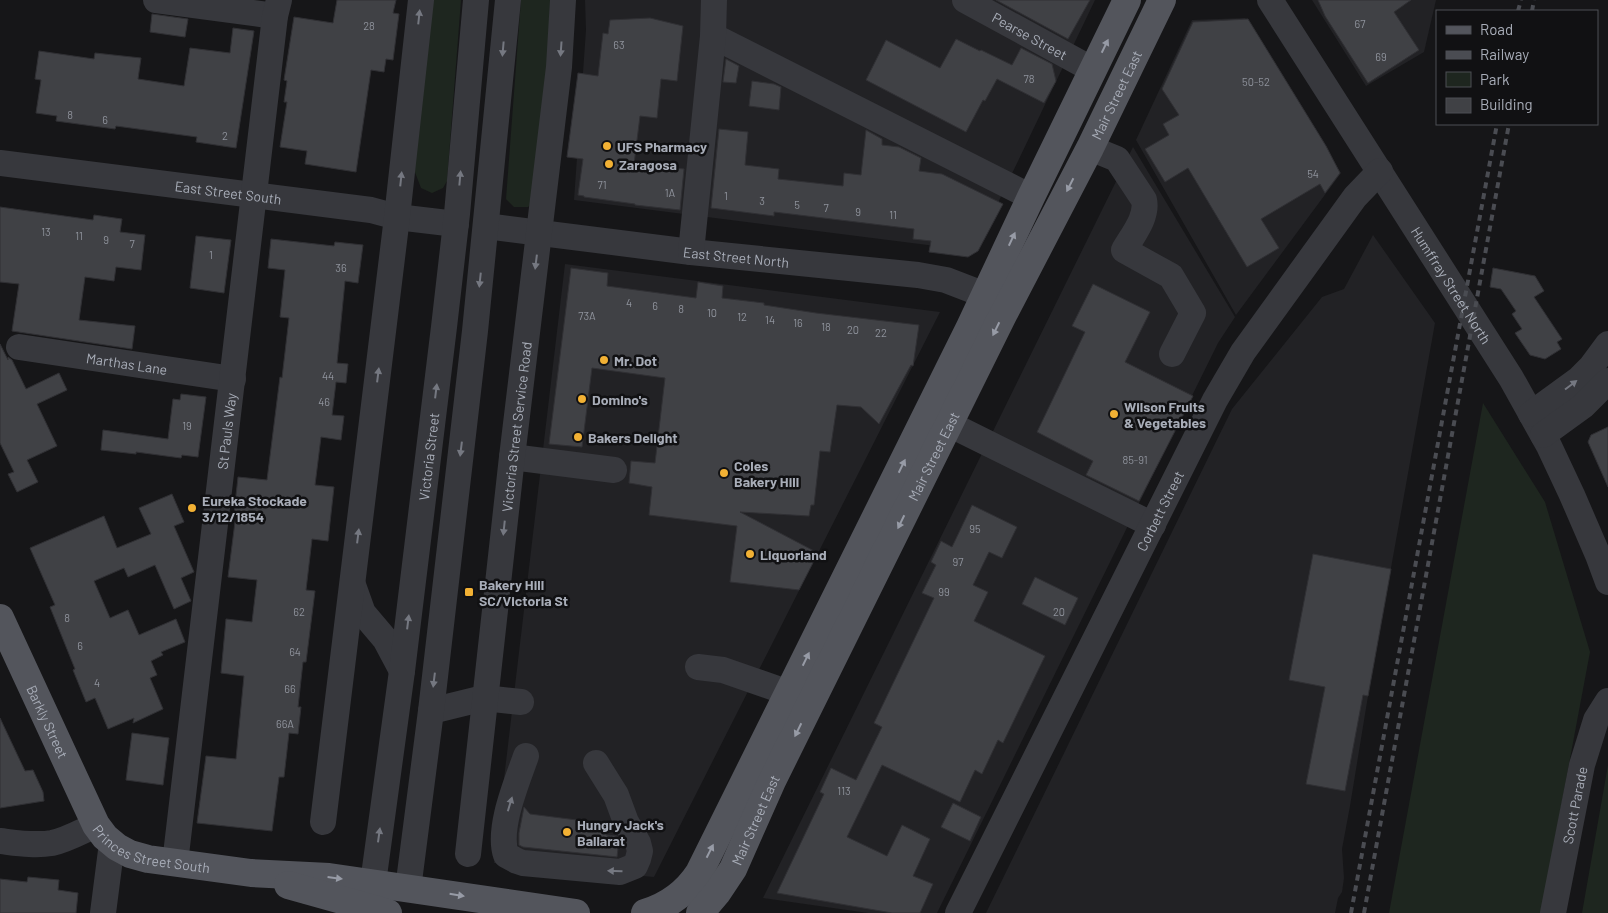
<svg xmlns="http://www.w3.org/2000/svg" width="1608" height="913" viewBox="0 0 1608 913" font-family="Barlow,sans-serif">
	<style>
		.built { fill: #222225 }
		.green { fill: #1e261f }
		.building { fill: #404145; stroke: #303034 }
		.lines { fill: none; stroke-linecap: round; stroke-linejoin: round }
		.minor { stroke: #37383d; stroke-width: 26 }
		.major { stroke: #53555c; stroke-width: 28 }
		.rail { stroke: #4a4c52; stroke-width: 4; stroke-dasharray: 6 5; stroke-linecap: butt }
		.oneway { fill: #757881 }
		.oneway2 { fill: #979ba6 }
		.poi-dot { fill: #f2b134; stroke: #111113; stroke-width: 2 }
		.labels { text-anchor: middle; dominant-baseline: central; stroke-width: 5; stroke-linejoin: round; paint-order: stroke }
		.number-label { font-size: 11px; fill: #8e929b }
		.street-label { font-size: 14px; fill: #a8adb8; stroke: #111113 }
		.poi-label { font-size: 14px; font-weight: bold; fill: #a8adb8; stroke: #111113; text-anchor: start }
	</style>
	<rect width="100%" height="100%" fill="#161618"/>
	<path class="built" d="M585,0H1095L975,251L574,200L586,30Z
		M1312,0H1436L1424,52L1366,86Z
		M1245,18L1341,173L1236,315L1136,140L1192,20Z
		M1133,147L1235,317L1218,343L937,913H868L763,898Z
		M1373,235L1435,323L1368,696L1350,806L1342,849L1344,878L1342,892L1338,898L1335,913H986L1232,409L1322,297L1344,289Z
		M565,264L940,312L654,877L494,863Z"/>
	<path class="green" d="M432,0H461L447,181L443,188L432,193L421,188L413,167Z
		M521,0H550L549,57L531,204L528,207H514L506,199Z
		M1483,403L1545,502L1590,652L1541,913H1389Z
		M1608,765V913H1582Z"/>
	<path class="building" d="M337,0H396L393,13L399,14L393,60L386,59L384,72L371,70L356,172L305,164L307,151L280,147L287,102H284L287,81L284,80L294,17L333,23Z
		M996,0H1090L1068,39Z
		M1318,0H1411L1394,12L1419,50L1368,83L1325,16Z
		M152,14L188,19L185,37L150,32Z
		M650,18L683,26L677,81L661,79L657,118L640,116L634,164L684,169L680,210L635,205V204L584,197V196L578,195L583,159L567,157L578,73L598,76L603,33L608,34L610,20Z
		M1248,19L1326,146L1340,173L1325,193L1320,184L1261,219L1279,248L1247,267L1188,168L1165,182L1145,149L1169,135L1163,124L1179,115L1162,89L1193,22Z
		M233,28L254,31L236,148L196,142L197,137L116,126L115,129L56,121L57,116L36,113L41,80L35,79L39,51L94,59L95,53L141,58L138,79L184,86L190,48L230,53Z
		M956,39L980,51L981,50L1012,65L1021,48L1052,64L1056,81L1044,103L997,79L985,101L983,100L966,132L866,80L886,40L940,68Z
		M726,59L739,66L736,83L723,82Z
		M752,81L774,84L781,87L779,110L749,106Z
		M719,129L748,132L745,165L779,169L778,179L843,186L844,173L861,175L866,130L882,139V145L899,147L921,158L919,171L942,174L1003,204L978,251L968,257L929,252L931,241L913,239L914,229L774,212V216L711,208Z
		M0,207L93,220L94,215L122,219L120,232L145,235L141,270L116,267L114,281L85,277L79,320L135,326L132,349L12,331L19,284L0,282Z
		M196,236L231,240L224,293L190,288Z
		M271,239L334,246L335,242L363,245L358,283L345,281L337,363L348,364L346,383L336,382L332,415L344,416L341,440L321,437L315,485L334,487L328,541L312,539L306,590L315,591L306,662H303L298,707H301L298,734L289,733L284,777H279L272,831L197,823L206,756L236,759L244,676L221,673L226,619L252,622L257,580L228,577L236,514H234L238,477L267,480L280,377L282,378L289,318L280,317L285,270L268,268Z
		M571,268L608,273L607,286L696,298L698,282L723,286L722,298L764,303V305L816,313L919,325L913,366L911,365L879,424L861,407L837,405L830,452L820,451L814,505H811L809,516L740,512L818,553L799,590L730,582L737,526L649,515L652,487L629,483L631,461L655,463L665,378L592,368L582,447L549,444Z
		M1493,268L1535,276L1544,291L1534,297L1562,339L1557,342L1561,349L1545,359L1530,355L1515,333L1522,329L1512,314L1516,311L1501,289L1490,287Z
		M1093,284L1150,312L1125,362L1193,396L1139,501L1086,475L1093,461L1037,432L1085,332L1072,326Z
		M0,344L8,360V357L12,360L26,389L59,373L67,390L37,404L57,446L27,460L38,482L17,492L8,474L14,472L0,443Z
		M181,394L206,397L198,457L182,455L181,458L136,452V454L101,450L103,430L168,439L173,399L180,400Z
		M1608,427V487L1588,442L1591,435Z
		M172,494L184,522L174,526L194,572L181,578L191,601L174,609L155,565L128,577L124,568L94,581L110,618L128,610L139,635L176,619L185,642L161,652L163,655L151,661L157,675L150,678L163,709L133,723L134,718L108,729L95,698L86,702L73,670L75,669L50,607L55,605L30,548L104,516L117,548L151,534L139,508Z
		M972,505L1017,527L1002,558L989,552L973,585L988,592L974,621L1045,656L1003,743L998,740L982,774L975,770L960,802L882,765L847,837L887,856L902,825L930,839L913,876L933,884L920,913H892L777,893L824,794L820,792L831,768L856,780L882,727L874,723L934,598L922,593L936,565L931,562L941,541L952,547Z
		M1313,554L1391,569L1368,696L1363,695L1345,791L1306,784L1325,687L1289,680Z
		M1035,577L1078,598L1065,625L1022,604Z
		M0,718L25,771L33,770L43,792L44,801L0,808Z
		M132,733L169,738L163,785L126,780Z
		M953,803L981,817L970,841L941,827Z
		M524,807L530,814L608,824L606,835L617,836L619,840L617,857L523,847L519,845V833Z
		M28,877L59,880L58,890L78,893L76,913H0V879L27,882Z"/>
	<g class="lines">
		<g class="minor">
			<path d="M156,0L275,16"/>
			<path id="s1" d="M965,0L1093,70"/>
			<path id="s2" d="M1270,0L1511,378L1549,446L1572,495L1598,555L1608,582"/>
			<path d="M713,36L1031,197"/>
			<path d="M1090,148L1117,159L1144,200C1148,217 1132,236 1124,250L1171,276L1193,313L1172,354"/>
			<path id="s3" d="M0,163L371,210L397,217L456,224"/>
			<path id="s4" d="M486,226L691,252L918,275L946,280L985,295"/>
			<path d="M691,252L713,36L714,0"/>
			<path id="s5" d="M19,347L233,379"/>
			<path d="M1531,414L1579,379L1591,367L1608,344"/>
			<path d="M949,424L1153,525"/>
			<path d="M1543,435L1583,406L1608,381"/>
			<path d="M512,457L614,470"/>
			<path d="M353,585L363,613L385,639L402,671"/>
			<path d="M698,667L723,670L789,693L811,691"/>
			<path d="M431,711L484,698L521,702"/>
			<path d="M526,756C517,782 497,828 506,855L517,861L523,863L620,872L635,866L638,859L640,851L638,843L626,822L616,795L596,763"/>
			<path d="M323,822L397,217L421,0"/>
			<path d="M0,841C17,843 35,846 52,843C67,840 82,831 96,825"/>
			<path id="s6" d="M468,854L512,457L559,67L563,0"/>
			<path id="s7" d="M175,863L275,16L279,0"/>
			<path id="s8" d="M373,883L402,671L444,327L457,214L476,0"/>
			<path d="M408,889L431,711L475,331L508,0"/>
			<path d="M103,913L112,843"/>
			<path id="s9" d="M958,913L1215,400L1243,352L1355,197L1380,171"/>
			<path id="s10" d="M1553,913L1582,765L1596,720L1608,701"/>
		</g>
		<g class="major">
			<path id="s11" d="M0,618L96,825L105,837L117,847L130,854L148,859L251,873L329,877L576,913"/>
			<path d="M288,885L388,913"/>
			<path d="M645,913C668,906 686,893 699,873L970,327L1031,197L1127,0"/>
			<path id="s12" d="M700,913L717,893L733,869L772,781L1002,317L1090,148L1162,0"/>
		</g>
		<path class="rail" d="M1518,11L1521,0
			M1532,11L1534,0
			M1351,913L1497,124
			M1364,913L1509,124"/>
	</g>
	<defs><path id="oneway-solid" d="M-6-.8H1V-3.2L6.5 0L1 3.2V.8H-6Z" transform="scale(1.25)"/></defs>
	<g class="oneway">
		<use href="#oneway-solid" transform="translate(419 17) rotate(-84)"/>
		<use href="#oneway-solid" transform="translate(503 49) rotate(95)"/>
		<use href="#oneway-solid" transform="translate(561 49) rotate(94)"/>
		<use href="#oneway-solid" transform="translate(460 178) rotate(-85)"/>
		<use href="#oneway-solid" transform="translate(401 179) rotate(-84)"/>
		<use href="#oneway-solid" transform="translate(536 262) rotate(97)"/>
		<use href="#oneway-solid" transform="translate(480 280) rotate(96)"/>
		<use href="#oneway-solid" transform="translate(378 375) rotate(-83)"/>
		<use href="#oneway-solid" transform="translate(1571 385) rotate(-37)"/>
		<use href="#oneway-solid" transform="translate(436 391) rotate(-83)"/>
		<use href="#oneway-solid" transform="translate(461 449) rotate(97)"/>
		<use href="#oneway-solid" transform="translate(504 528) rotate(96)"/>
		<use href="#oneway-solid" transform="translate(358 536) rotate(-83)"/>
		<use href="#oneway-solid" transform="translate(408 622) rotate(-83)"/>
		<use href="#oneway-solid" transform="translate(434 680) rotate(97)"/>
		<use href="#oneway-solid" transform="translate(510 804) rotate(-73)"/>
		<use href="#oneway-solid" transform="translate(379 835) rotate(-82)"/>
		<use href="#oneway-solid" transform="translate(615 871) rotate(-178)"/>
	</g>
	<g class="oneway2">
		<use href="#oneway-solid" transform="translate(1105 46) rotate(-64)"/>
		<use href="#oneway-solid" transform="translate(1070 185) rotate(117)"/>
		<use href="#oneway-solid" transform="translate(1012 239) rotate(-65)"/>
		<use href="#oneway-solid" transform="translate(996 329) rotate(116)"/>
		<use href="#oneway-solid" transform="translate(902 466) rotate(-64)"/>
		<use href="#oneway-solid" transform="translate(901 522) rotate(116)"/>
		<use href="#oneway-solid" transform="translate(806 659) rotate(-64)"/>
		<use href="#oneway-solid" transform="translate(798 730) rotate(116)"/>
		<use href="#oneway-solid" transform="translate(710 851) rotate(-63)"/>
		<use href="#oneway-solid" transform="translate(335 878) rotate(7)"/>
		<use href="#oneway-solid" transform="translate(457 895) rotate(9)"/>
	</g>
	<g class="poi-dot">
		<circle cx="607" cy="146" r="5"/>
		<circle cx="609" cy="164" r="5"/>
		<circle cx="604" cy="360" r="5"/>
		<circle cx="582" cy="399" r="5"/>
		<circle cx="1114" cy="414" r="5"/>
		<circle cx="578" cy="437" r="5"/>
		<circle cx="724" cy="473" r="5"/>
		<circle cx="192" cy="508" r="5"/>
		<circle cx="750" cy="554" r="5"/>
		<rect x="464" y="587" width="10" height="10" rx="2.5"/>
		<circle cx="567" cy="832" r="5"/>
	</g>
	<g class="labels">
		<g class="number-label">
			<text x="1360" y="23">67</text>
			<text x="369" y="25">28</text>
			<text x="619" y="44">63</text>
			<text x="1381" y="56">69</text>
			<text x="1029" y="78">78</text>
			<text x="1256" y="81">50-52</text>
			<text x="70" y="114">8</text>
			<text x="105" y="119">6</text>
			<text x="225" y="135">2</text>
			<text x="1313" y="173">54</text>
			<text x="602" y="184">71</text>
			<text x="670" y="192">1A</text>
			<text x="726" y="195">1</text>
			<text x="762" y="200">3</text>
			<text x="797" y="204">5</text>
			<text x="826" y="207">7</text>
			<text x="858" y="211">9</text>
			<text x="893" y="214">11</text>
			<text x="46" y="231">13</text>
			<text x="79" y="235">11</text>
			<text x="106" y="239">9</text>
			<text x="132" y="243">7</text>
			<text x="211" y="254">1</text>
			<text x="341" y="267">36</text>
			<text x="629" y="302">4</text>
			<text x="655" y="305">6</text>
			<text x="681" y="308">8</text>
			<text x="712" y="312">10</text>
			<text x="587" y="315">73A</text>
			<text x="742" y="316">12</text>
			<text x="770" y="319">14</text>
			<text x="798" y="322">16</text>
			<text x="826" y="326">18</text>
			<text x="853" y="329">20</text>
			<text x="881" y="332">22</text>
			<text x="328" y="375">44</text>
			<text x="324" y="401">46</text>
			<text x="187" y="425">19</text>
			<text x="1135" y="459">85-91</text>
			<text x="975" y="528">95</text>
			<text x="958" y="561">97</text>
			<text x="944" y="591">99</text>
			<text x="299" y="611">62</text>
			<text x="1059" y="611">20</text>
			<text x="67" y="617">8</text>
			<text x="80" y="645">6</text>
			<text x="295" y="651">64</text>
			<text x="97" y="682">4</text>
			<text x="290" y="688">66</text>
			<text x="285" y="723">66A</text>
			<text x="844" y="790">113</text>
		</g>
		<g class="street-label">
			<text stroke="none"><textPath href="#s1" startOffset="74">Pearse Street</textPath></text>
			<text stroke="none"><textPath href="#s12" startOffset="919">Mair Street East</textPath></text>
			<text stroke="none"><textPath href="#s3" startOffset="230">East Street South</textPath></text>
			<text stroke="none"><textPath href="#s4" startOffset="252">East Street North</textPath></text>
			<text stroke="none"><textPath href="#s2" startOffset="338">Humffray Street North</textPath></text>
			<text stroke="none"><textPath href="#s5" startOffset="109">Marthas Lane</textPath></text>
			<text stroke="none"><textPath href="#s6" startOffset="430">Victoria Street Service Road</textPath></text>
			<text stroke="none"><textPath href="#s7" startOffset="435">St Pauls Way</textPath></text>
			<text stroke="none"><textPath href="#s12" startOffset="514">Mair Street East</textPath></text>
			<text stroke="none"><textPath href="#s8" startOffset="430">Victoria Street</textPath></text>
			<text stroke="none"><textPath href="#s9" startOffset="450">Corbett Street</textPath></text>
			<text stroke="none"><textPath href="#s11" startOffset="114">Barkly Street</textPath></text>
			<text stroke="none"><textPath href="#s10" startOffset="110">Scott Parade</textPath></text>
			<text stroke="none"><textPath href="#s12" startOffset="109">Mair Street East</textPath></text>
			<text stroke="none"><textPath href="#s11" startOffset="292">Princes Street South</textPath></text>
		</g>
		<g class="poi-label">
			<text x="617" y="146">UFS Pharmacy</text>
			<text x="619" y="164">Zaragosa</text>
			<text x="614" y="360">Mr. Dot</text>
			<text x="592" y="399">Domino's</text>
			<text x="1124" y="406">Wilson Fruits<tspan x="1124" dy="16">&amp; Vegetables</tspan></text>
			<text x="588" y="437">Bakers Delight</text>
			<text x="734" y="465">Coles<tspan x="734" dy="16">Bakery Hill</tspan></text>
			<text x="202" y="500">Eureka Stockade<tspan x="202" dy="16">3/12/1854</tspan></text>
			<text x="760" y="554">Liquorland</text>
			<text x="479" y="584">Bakery Hill<tspan x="479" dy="16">SC/Victoria St</tspan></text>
			<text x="577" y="824">Hungry Jack's<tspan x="577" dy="16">Ballarat</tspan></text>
		</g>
	</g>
	<rect x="1436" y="10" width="162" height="115" fill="#111113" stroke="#4d4f55"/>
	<rect x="1446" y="26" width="25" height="8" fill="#53555c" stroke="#4d4f55"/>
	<text x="1480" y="35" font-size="15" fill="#a8adb8">Road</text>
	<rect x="1446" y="51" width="25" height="8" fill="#4a4c52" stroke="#4d4f55"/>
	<text x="1480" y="60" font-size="15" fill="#a8adb8">Railway</text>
	<rect x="1446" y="72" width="25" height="15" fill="#1e261f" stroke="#4d4f55"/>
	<text x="1480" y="85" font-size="15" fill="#a8adb8">Park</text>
	<rect x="1446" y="98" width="25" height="15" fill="#404145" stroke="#4d4f55"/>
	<text x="1480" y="110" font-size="15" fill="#a8adb8">Building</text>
</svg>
